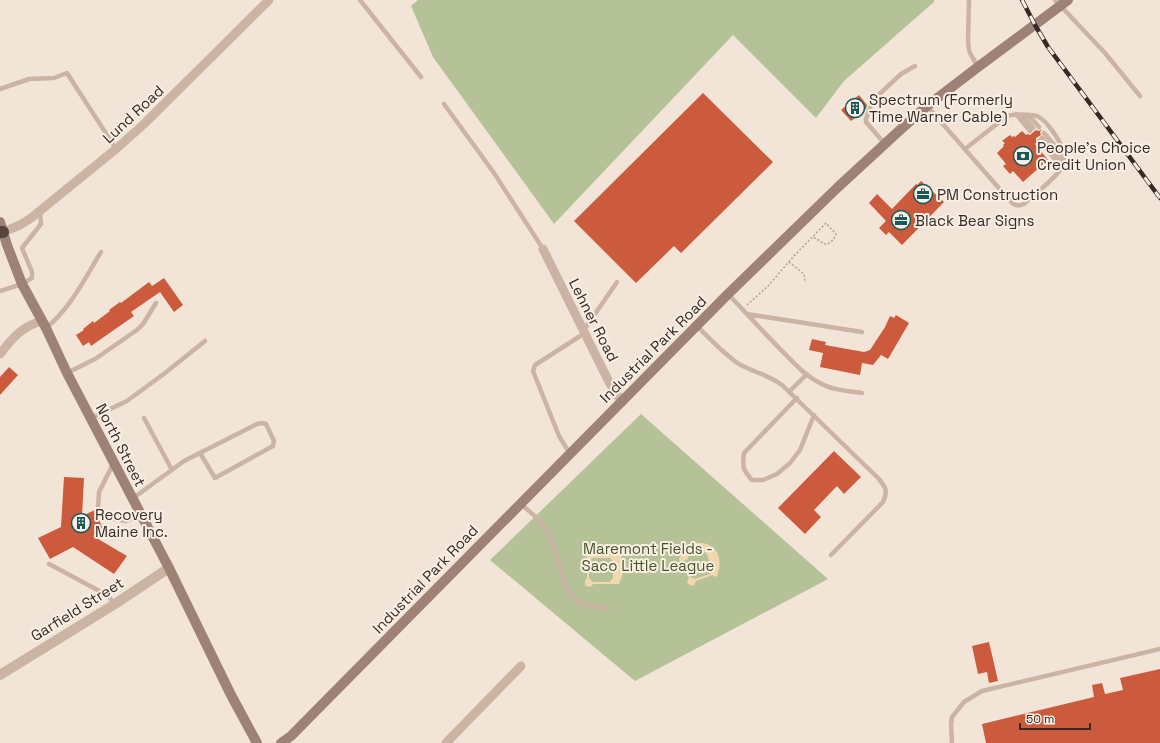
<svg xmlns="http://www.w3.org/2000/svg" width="1160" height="743" viewBox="0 0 1160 743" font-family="'Space Grotesk',sans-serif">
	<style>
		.green { fill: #b5c297 }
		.sand { fill: #f0d7ac; fill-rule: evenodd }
		.building { fill: #cc5a3c }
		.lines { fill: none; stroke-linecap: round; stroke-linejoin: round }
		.path { stroke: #b79e8d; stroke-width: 1.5; stroke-dasharray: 2 2; stroke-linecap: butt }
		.service { stroke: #cbb4a3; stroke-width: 4.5 }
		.minor { stroke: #cbb4a3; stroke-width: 9 }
		.tertiary { stroke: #cbb4a3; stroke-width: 10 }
		.secondary { stroke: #9e8275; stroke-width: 10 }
		.motorway { stroke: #57443c; stroke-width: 12 }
		.rail-casing { stroke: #352a26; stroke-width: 4.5 }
		.rail { stroke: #faefe4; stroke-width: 3; stroke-dasharray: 9; stroke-linecap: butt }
		.labels { text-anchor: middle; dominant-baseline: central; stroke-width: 4; stroke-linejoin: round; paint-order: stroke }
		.poi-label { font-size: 15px; fill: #352a26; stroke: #faefe4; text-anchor: start }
		.street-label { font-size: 15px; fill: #352a26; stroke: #faefe4 }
		.park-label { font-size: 15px; fill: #465528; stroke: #faefe4 }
	</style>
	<rect width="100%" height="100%" fill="#f2e5d8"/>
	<path class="green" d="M418,0H933L935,1L844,81L816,118L733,35L554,224L433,57L411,6Z
		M641,414L828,579L635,681L490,560Z"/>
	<path class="sand" d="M695,543C715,541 725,557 717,576L714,577L713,575L696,581L694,585L692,586L688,584L687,581L689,578L682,562H680L679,559C682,551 686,546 695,543ZM703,551L706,553L712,567L710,570L712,573L695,579L691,577L684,561L688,559V557Z
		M599,547C623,545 629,565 619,584H593L591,587L586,586L585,585V580L587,578V553L592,549ZM593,558H610L613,561V578L611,580L610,582H593L589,578V561Z"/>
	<path class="building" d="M703,93L773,162L681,253L674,246L636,283L574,221Z
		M859,95L867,105L866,109L851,121L841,110Z
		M1042,129L1040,132L1041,135L1036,138V143L1035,144L1048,160L1023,182L1013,171L1010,174L1003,166L1006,164L997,153L1004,146L1003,145L1005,143L1002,141L1010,135L1012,137L1014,136L1015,137L1022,131L1026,135L1027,134L1030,135L1036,130L1039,131Z
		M921,181L944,202L902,245L889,232L886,235L879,228L886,221L869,203L877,194L892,209L916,184L917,185Z
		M164,278L183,305L174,312L160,292L131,312L134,316L91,346L89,342L83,346L76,335L84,330L83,329L93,321L94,323L110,311L109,310L120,302L121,303L149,282L152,286Z
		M896,315L909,323L888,359L881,355L873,365L862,363L860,375L820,367L823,353L809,350L812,339L826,342L825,345L864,352L870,350L885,327L890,316L894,318Z
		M9,367L18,375L0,395V377Z
		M834,451L861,477L844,494L837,486L814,510L821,517L805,534L778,508Z
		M64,477L84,478L82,516L95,510L96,511H99L101,510L102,507L105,514H100L98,517L104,532L93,536L127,556L114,574L73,547L50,559L38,538L61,527Z
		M989,642L998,681L989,683L987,672L978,674L972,646Z
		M1160,669V743H986L982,724L1094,697L1092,685L1102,683L1105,694L1123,690L1120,678Z"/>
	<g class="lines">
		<path class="path" d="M789,262L804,274L805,283
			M747,305L768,286L793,257L826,223L836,234V235L833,240L828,244H825L813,237"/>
		<path class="service" d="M360,0L421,77
			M969,0L968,40L969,50L971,55L978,67
			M1055,0L1105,53L1140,96
			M0,89L29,79L54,78L67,73L116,149
			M444,104L494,173L543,249
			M927,106L1012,203C1017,206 1019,206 1024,204C1033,195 1059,176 1063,165C1064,162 1064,158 1064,156C1064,145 1047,120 1037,116C1030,114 1014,114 1007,116L965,149
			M1016,114L1030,131
			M1022,115L1033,128
			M1028,115L1039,127
			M1044,133L1064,156
			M1042,138L1063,162
			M1039,141L1062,167
			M885,144L866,122V119L873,100L901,74L915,66
			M0,291L22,284L32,278V272L22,248L41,224L40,211
			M728,294C748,315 767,336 787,356C797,366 807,377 820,383C832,390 848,391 862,393
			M747,314L862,332
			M697,326C710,339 724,354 739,364C753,372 769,375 782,385L879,479C886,488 888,491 883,502L831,555
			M46,328C70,309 85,278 101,252
			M584,330L617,282
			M67,373L95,359L137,330L143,324L156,303
			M790,391L806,375
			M797,398L744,453C742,467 743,470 752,480H763L777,474L790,463L800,450L814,415
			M91,418L127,401L165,373L205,341
			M144,418L172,470
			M570,454L559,436L533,371L535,365L585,333
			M132,499L184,461L257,424L262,423L266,424L274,441L273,446L215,478L200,453
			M521,504C531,513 542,521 548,533C551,540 554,549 557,556C562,571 563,591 576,600C585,606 596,607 606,608
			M98,508L99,492L113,464
			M102,517L126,521L141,515
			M49,564L107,595L115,604
			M952,743L951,724L952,717L964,702L982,691L1160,649"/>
		<path class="minor" d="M3,232L20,225L31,218L116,149L144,124L269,0
			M543,249L609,382L622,402
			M0,354C8,344 17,332 29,326C32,324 37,323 41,321
			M446,743L521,666"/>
		<path class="tertiary" d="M0,675L115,604L169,568"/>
		<path class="secondary" d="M0,222L7,245L22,284L46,328L67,373L169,568L231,695L257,743
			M281,743L291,736L728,294L837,188L900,130L927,106L978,67L1068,0"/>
		<path class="motorway" d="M0,232H3"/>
		<defs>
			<path id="rail" d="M1022,0L1035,25L1048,47L1160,198"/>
		</defs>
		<use href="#rail" class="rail-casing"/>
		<use href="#rail" class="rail"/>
	</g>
	<defs>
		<symbol id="building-ring" viewBox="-11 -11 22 22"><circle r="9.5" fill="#faefe4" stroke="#195759" stroke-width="1.5"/><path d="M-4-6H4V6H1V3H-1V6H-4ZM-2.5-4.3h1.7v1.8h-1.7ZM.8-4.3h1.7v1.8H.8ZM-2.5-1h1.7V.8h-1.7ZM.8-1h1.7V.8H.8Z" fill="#195759"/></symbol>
		<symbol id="bank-ring" viewBox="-11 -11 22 22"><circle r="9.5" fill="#faefe4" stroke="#195759" stroke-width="1.5"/><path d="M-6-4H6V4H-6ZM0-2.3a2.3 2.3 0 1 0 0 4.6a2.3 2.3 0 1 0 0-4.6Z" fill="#195759"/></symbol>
		<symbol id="office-ring" viewBox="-11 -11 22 22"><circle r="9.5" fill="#faefe4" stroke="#195759" stroke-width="1.5"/><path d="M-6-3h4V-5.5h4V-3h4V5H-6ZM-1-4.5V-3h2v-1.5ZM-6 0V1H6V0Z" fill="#195759"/></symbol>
	</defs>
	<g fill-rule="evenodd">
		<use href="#building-ring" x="844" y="97" width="22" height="22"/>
		<use href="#bank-ring" x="1012" y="145" width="22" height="22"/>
		<use href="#office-ring" x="912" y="183" width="22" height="22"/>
		<use href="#office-ring" x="890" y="209" width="22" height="22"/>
		<use href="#building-ring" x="70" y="512" width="22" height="22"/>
	</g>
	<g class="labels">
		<g class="poi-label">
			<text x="869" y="99">Spectrum (Formerly<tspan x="869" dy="17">Time Warner Cable)</tspan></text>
			<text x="1037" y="147">People's Choice<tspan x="1037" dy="17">Credit Union</tspan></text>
			<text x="937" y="194">PM Construction</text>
			<text x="915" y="220">Black Bear Signs</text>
			<text x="95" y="514">Recovery<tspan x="95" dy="17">Maine Inc.</tspan></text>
		</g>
		<g class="street-label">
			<text transform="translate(133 114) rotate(-43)">Lund Road</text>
			<text transform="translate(594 320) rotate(63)">Lehner Road</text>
			<text transform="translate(653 349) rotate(-45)">Industrial Park Road</text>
			<text transform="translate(121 445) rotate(63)">North Street</text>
			<text transform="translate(425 579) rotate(-46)">Industrial Park Road</text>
			<text transform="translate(77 609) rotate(-32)">Garfield Street</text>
		</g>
		<g class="park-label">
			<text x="648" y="548">Maremont Fields -<tspan x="648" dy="17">Saco Little League</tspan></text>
		</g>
	</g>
	<path d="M1020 723v6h70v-6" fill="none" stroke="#352a26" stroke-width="2"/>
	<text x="1026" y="723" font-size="12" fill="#352a26" stroke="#faefe4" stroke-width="3" paint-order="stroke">50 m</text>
</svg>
